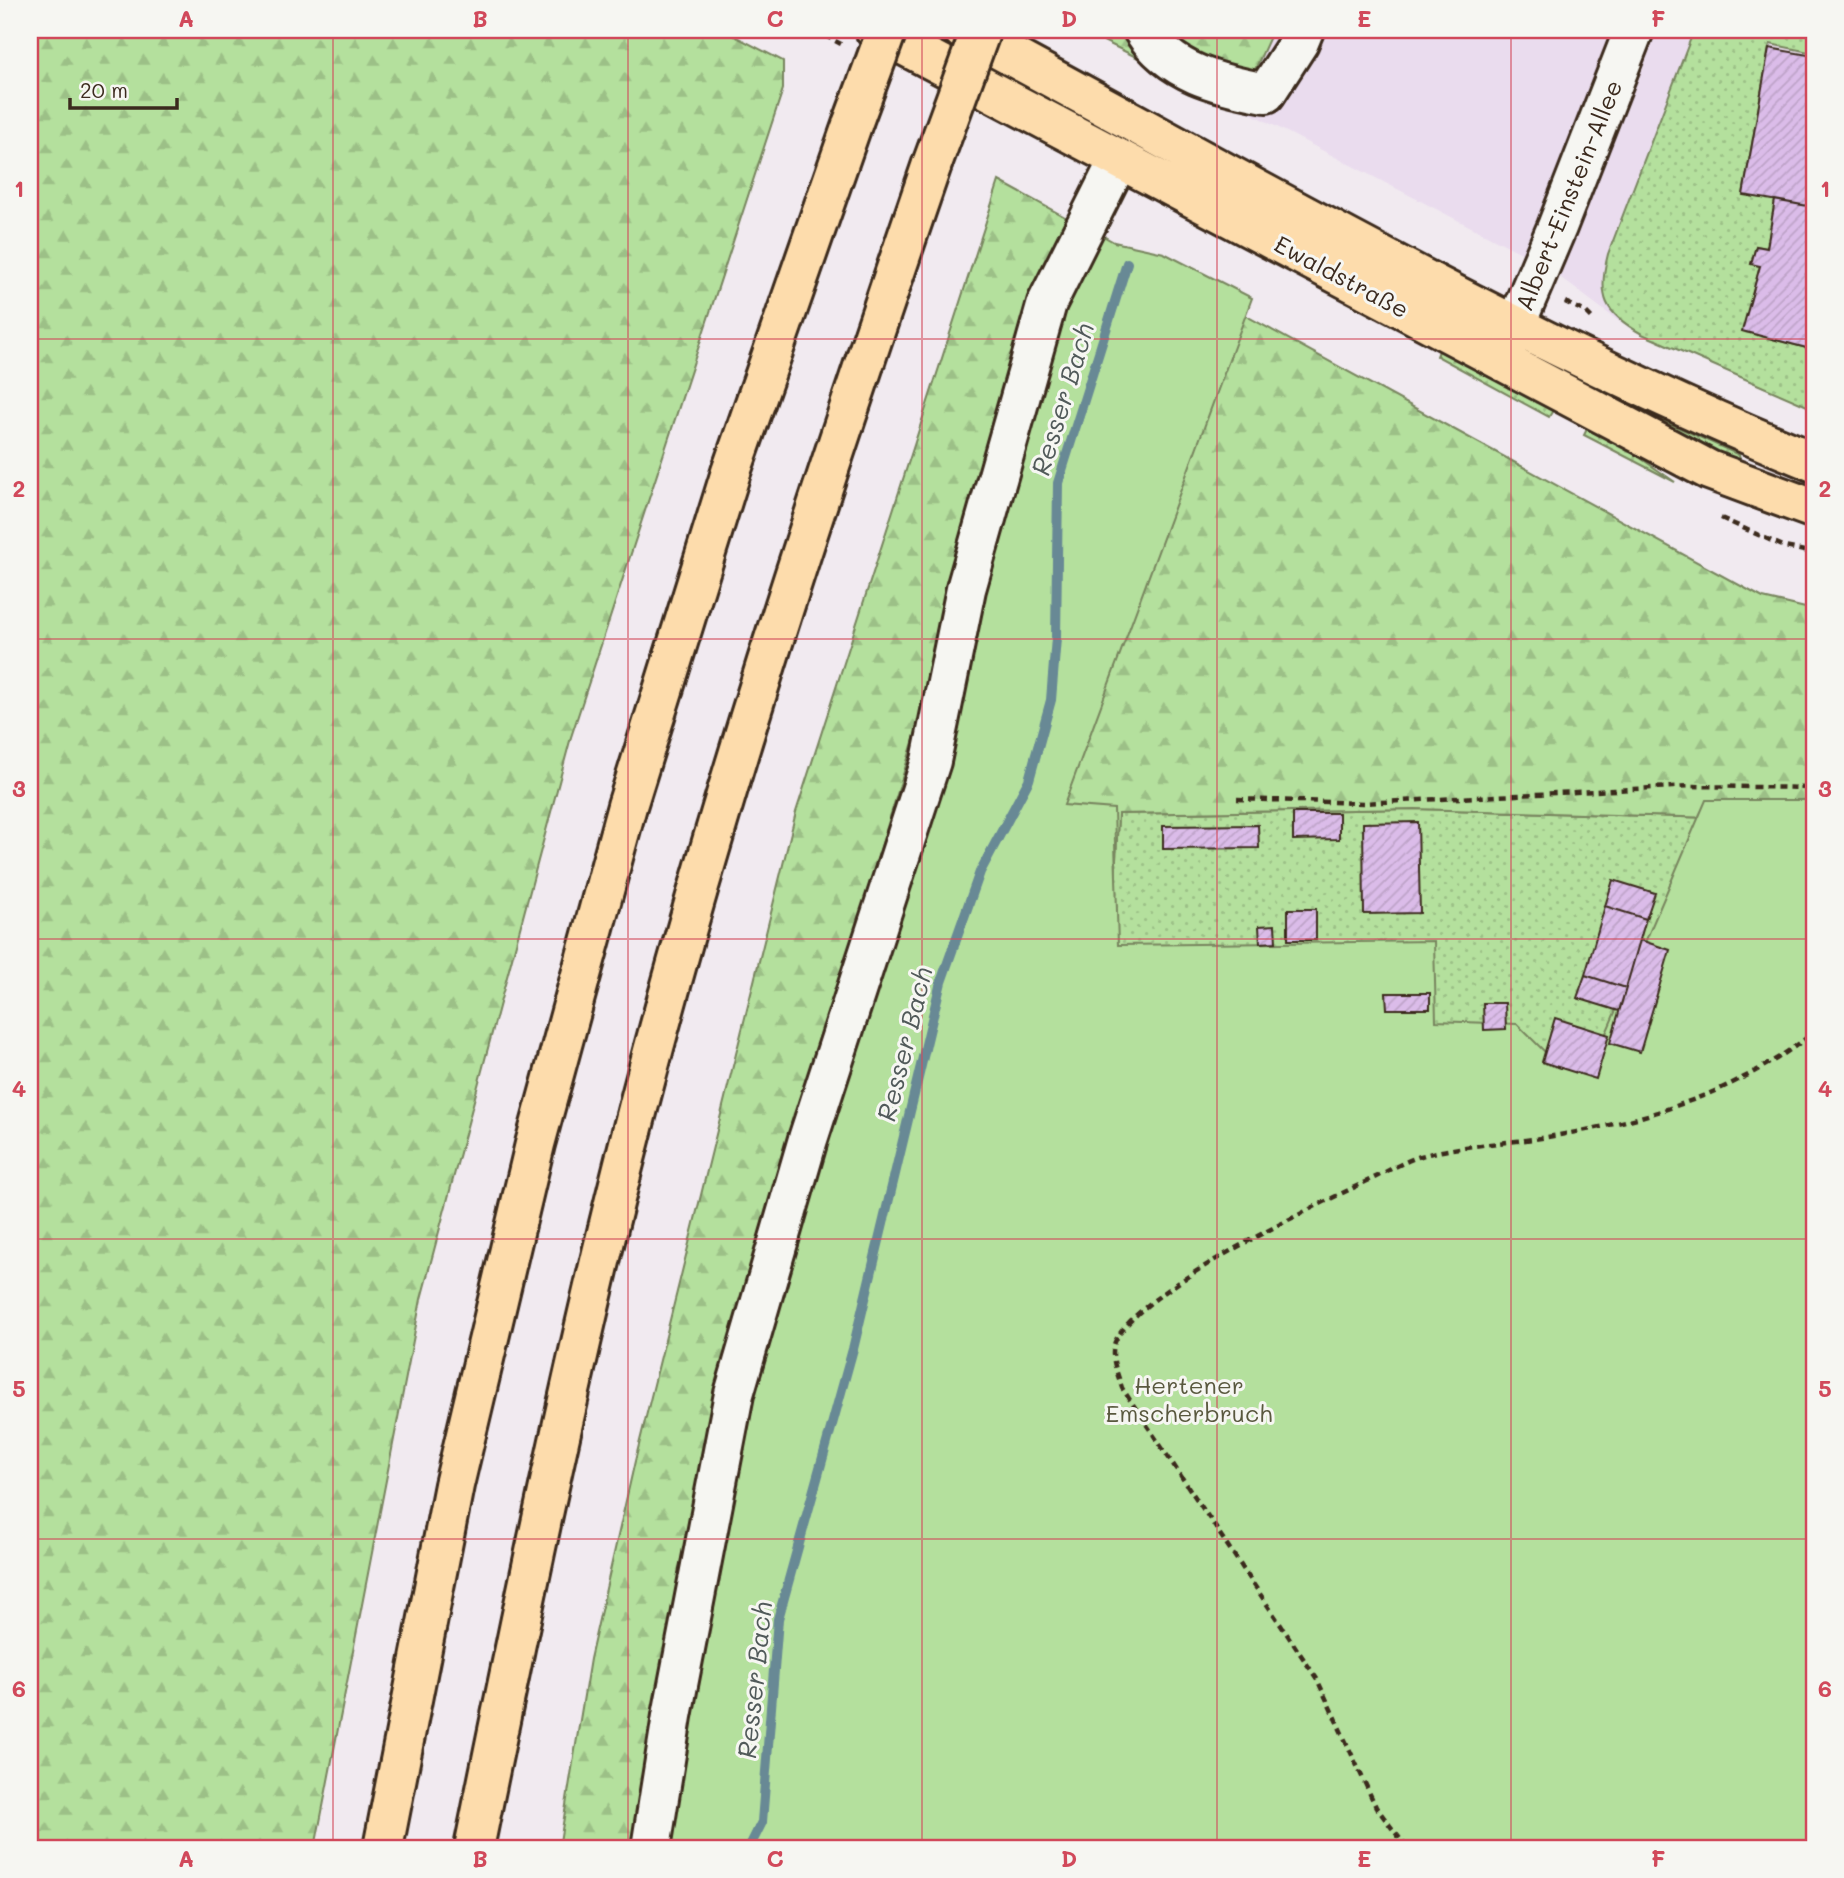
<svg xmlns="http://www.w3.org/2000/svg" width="1844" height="1878" viewBox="0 0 1844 1878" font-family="Mali,sans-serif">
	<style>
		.built { fill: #eadcee }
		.grass { fill: url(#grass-dots); stroke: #78855e; stroke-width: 2 }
		.forest { fill: url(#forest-firs); stroke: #78855e; stroke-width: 2; fill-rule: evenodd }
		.park { fill: #b4e09d; stroke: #78855e; stroke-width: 2 }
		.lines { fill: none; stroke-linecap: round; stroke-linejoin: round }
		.stream { stroke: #678995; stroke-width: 10 }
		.building { fill: url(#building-hatch); stroke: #3b2a1e; stroke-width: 2 }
		.minor-casing { stroke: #3b2a1e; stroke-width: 44 }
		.major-casing { stroke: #3b2a1e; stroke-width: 44 }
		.highway-casing { stroke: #3b2a1e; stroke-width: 44 }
		.path { stroke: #3b2a1e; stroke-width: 4.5; stroke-dasharray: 7 5; stroke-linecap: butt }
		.minor { stroke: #f6f6f2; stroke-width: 38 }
		.major { stroke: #fddcac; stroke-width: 38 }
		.highway { stroke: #fddcac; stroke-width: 38 }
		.highway-bridge-casing { stroke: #3b2a1e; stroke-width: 44; stroke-linecap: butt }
		.highway-bridge { stroke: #fddcac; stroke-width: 38 }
		.grid { fill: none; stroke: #d1495b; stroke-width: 2; stroke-opacity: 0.55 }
		.labels { text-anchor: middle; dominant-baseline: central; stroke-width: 6; stroke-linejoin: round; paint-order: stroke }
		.street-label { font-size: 24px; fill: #3b2a1e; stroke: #f6f6f2 }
		.park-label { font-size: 24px; fill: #59583e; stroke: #f6f6f2 }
		.water-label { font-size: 26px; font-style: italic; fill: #515a5a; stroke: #f6f6f2 }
		.neatline { fill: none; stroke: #d1495b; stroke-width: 2.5 }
		.grid-label { font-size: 23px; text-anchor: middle; font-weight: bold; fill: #d1495b }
	</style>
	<defs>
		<pattern id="grass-dots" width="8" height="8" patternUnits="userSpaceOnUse" patternTransform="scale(1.75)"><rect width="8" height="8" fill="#b4e09d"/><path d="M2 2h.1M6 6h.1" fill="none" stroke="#9cc087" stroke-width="1.8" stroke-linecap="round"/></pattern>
		<pattern id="forest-firs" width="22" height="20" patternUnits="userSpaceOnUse" patternTransform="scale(1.75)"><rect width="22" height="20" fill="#b4e09d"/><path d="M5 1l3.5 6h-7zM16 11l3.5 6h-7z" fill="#9cc087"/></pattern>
		<pattern id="building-hatch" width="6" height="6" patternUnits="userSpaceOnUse" patternTransform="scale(1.75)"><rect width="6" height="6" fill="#dbbce9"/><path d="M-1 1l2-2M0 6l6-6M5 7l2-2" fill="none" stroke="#bda2c7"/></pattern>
	</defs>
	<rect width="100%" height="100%" fill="#f1eaf0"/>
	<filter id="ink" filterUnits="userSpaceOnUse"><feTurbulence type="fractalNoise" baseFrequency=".0143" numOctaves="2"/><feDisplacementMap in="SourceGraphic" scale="14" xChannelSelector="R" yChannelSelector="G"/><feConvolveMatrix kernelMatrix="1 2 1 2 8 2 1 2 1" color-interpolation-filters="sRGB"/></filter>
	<g filter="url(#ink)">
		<path class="built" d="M1273,30H1814V409L1642,334L1617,320L1541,263L1238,107Z"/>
		<path class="grass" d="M1694,30H1814V53L1770,44L1743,194L1775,200L1767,248L1756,246L1751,264L1760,266L1743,331L1814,350V409L1642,334C1604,313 1597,297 1608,254Z
			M1442,343L1556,405L1549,417L1437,356Z
			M1604,390L1634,407L1739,455L1741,465L1597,402Z
			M1590,423L1675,482L1584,435Z
			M1415,809L1714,818L1625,1101L1112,951L1118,814Z"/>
		<path class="forest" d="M30,30H723L783,61V89L571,737L421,1299L315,1848H30Z
			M1081,30H1273L1238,107Z
			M999,181L1763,598L1814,610V1848H559L590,1659L635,1461L796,812ZM1415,809L1714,818L1625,1100L1112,951L1118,814Z"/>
		<path class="park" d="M1073,219L1114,242L1164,253L1252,298L1064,805L1114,809L1118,945L1434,941L1436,1021L1517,1024L1544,1051L1589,1073L1706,800H1814V1848H637L799,1115Z"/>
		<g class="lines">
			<path class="stream" d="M749,1848L762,1822L778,1619L853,1349L941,982L980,872L1029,780L1051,700L1056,638L1058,483L1127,263"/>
		</g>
		<path class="building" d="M1769,48L1814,56V207L1743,195Z
			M1775,200L1814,207V350L1742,331L1760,266L1751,264L1756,246L1767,248Z
			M1293,813H1339V839L1293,840Z
			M1418,822L1420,913L1364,914L1363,823Z
			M1258,825L1259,848L1163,849V826Z
			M1613,880L1655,893L1646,919L1605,906Z
			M1605,906L1646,919L1626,988L1585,975Z
			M1288,909H1316V940H1288Z
			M1275,925L1276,942L1260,943L1259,926Z
			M1640,940L1670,950L1640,1052L1610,1043Z
			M1585,975L1626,988L1619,1011L1577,998Z
			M1386,993H1430V1009H1387Z
			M1483,1003H1505L1506,1029L1484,1030Z
			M1555,1018L1609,1035L1596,1079L1542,1062Z"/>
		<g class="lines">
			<defs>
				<path id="minor" d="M1143,30C1170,73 1218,84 1266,93L1299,42L1304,30
					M1503,354L1557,227L1634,30
					M651,1848L672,1716L734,1394L808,1139L931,761L966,589L1047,303L1119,159"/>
				<path id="major" d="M875,30L1709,470L1814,509
					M963,30C1243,180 1519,342 1814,462"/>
				<path id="highway" d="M383,1848L454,1485L535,1144L627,806L731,472L853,122
					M474,1848C520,1622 566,1395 622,1171C707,830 818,496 932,164"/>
			</defs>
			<use href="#minor" class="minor-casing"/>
			<use href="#major" class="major-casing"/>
			<use href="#highway" class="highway-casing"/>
			<path class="path" d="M814,30L841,44
				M1565,302L1586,312L1593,319
				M1721,518L1785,547L1814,553
				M1237,799L1363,803L1691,786L1814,788
				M1407,1848L1376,1807L1317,1679L1122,1388C1118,1374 1109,1356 1115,1342C1139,1289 1308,1210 1363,1183C1382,1175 1401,1162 1421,1156C1455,1146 1505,1143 1541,1138C1639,1123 1737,1094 1814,1032"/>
			<use href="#minor" class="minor"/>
			<use href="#major" class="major"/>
			<use href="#highway" class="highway"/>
			<defs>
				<path id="highway-bridge" d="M853,122L887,30
					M932,164L981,30"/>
			</defs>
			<use href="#highway-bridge" class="highway-bridge-casing"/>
			<use href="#highway-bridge" class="highway-bridge"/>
		</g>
	</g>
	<path class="grid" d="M333,30V1848M628,30V1848M922,30V1848M1217,30V1848M1511,30V1848M30,339H1814M30,639H1814M30,939H1814M30,1239H1814M30,1539H1814"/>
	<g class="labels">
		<g class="street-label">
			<text transform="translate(1568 195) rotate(-68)">Albert-Einstein-Allee</text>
			<text transform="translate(1342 276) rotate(28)">Ewaldstraße</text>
		</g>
		<g class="park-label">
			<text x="1189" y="1384">Hertener<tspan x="1189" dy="28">Emscherbruch</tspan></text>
		</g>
		<g class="water-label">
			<text transform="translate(1062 399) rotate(-73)">Resser Bach</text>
			<text transform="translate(904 1044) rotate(-76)">Resser Bach</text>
			<text transform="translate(754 1680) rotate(-84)">Resser Bach</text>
		</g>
	</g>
	<rect width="1844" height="1878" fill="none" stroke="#f6f6f2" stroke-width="77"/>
	<path d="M70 98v10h107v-10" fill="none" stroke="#3b2a1e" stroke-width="3.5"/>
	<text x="80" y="98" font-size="21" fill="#3b2a1e" stroke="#f6f6f2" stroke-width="5" paint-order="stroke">20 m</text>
	<rect x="38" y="38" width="1768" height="1802" class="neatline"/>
	<g class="grid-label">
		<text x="186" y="27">A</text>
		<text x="480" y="27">B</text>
		<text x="775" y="27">C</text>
		<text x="1069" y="27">D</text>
		<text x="1364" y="27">E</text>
		<text x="1658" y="27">F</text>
		<text x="19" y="197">1</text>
		<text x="1825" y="197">1</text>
		<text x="19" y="497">2</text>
		<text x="1825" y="497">2</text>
		<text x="19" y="797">3</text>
		<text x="1825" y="797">3</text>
		<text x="19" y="1097">4</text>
		<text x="1825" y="1097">4</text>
		<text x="19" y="1397">5</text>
		<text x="1825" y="1397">5</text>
		<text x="19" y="1697">6</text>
		<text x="1825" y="1697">6</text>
		<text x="186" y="1867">A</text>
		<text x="480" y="1867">B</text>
		<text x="775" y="1867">C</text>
		<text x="1069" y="1867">D</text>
		<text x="1364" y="1867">E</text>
		<text x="1658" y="1867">F</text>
	</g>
</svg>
